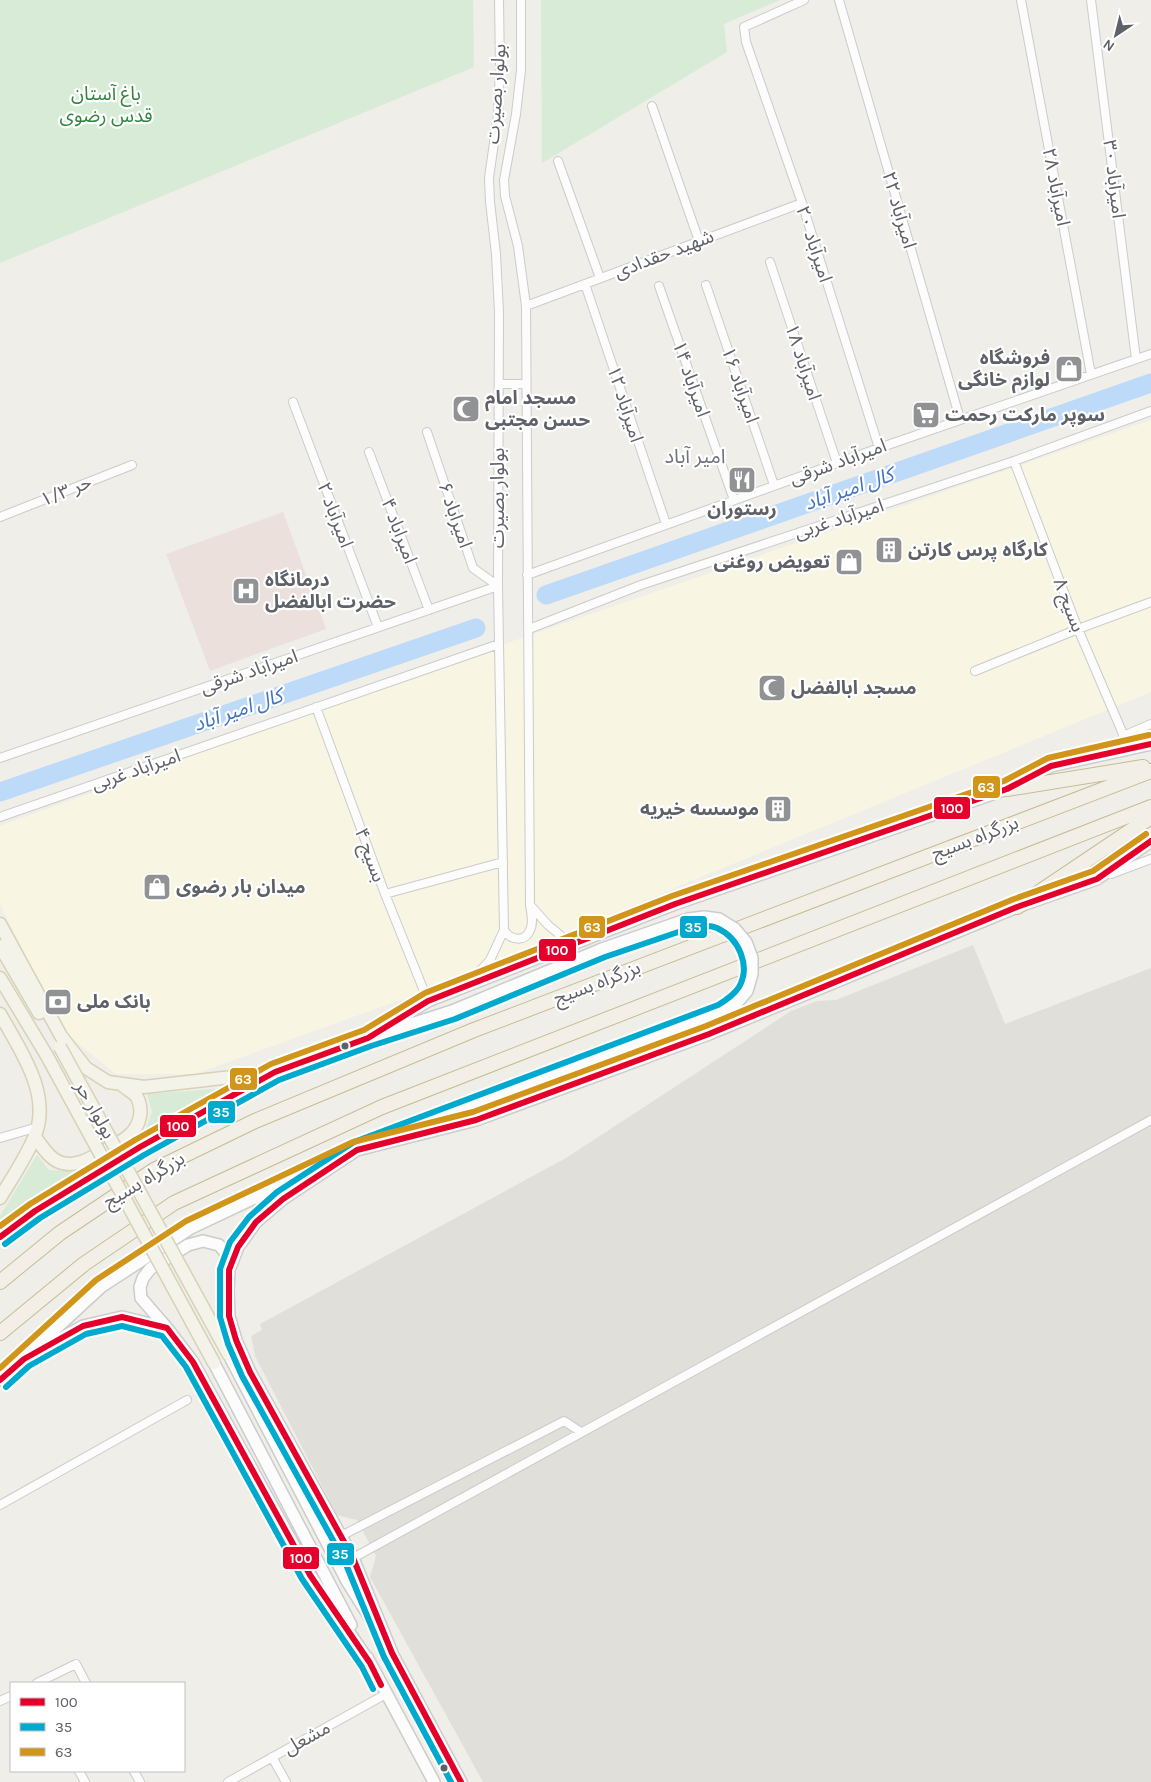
<svg xmlns="http://www.w3.org/2000/svg" width="1151" height="1782" viewBox="0 0 1151 1782" font-family="Karla,'Noto Sans Arabic',sans-serif">
	<style>
		.commercial { fill: #f8f5e2 }
		.industrial { fill: #e0dfda }
		.medical { fill: #ebe0dc }
		.green { fill: #d7ebd6 }
		.lines { fill: none; stroke-linecap: round; stroke-linejoin: round }
		.river { stroke: #bddaf8; stroke-width: 19 }
		.minor-casing { stroke: #cbcbc9; stroke-width: 10 }
		.secondary-casing { stroke: #cbcccb; stroke-width: 14 }
		.primary-casing { stroke: #d7d1b6; stroke-width: 15 }
		.trunk-casing { stroke: #c7bc95; stroke-width: 16 }
		.minor { stroke: #fdfcfc; stroke-width: 8 }
		.secondary { stroke: #fdfcfc; stroke-width: 11 }
		.primary { stroke: #f3f3e9; stroke-width: 12 }
		.trunk { stroke: #f2f0e6; stroke-width: 14 }
		.secondary-bridge-casing { stroke: #cbcccb; stroke-width: 14; stroke-linecap: butt }
		.primary-bridge-casing { stroke: #d7d1b6; stroke-width: 15; stroke-linecap: butt }
		.secondary-bridge { stroke: #fdfcfc; stroke-width: 11 }
		.primary-bridge { stroke: #f3f3e9; stroke-width: 12 }
		.bus-1-casing { stroke: #fff; stroke-width: 10 }
		.bus-2-casing { stroke: #fff; stroke-width: 10 }
		.bus-3-casing { stroke: #fff; stroke-width: 10 }
		.bus-1 { stroke: #e4002b; stroke-width: 6 }
		.bus-2 { stroke: #00a9ce; stroke-width: 6 }
		.bus-3 { stroke: #d1951a; stroke-width: 6 }
		.bus-dot { fill: #5e6167; stroke: #fff; stroke-width: 2 }
		.labels { text-anchor: middle; dominant-baseline: central; stroke-width: 4.5; stroke-linejoin: round; paint-order: stroke }
		.park-label { font-size: 19px; fill: #31833d; stroke: #fff }
		.street-label { font-size: 19px; fill: #5e6167; stroke: #fff }
		.poi-label { font-size: 19px; font-weight: bold; fill: #5e6167; stroke: #fff; text-anchor: start }
		.neighbourhood-label { font-size: 20px; fill: #6f737a; stroke: #fff }
		.water-label { font-size: 20px; font-style: italic; fill: #4173c0; stroke: #fff }
		.line-badge { stroke: #fff; stroke-width: 2 }
		.badge-label { font-size: 14px; text-anchor: middle; font-weight: bold; fill: #fff }
	</style>
	<rect width="100%" height="100%" fill="#efeee9"/>
	<path class="commercial" d="M1151,420V692L417,994L195,1074H116L62,1030L0,904V826L398,681Z"/>
	<path class="industrial" d="M973,945L1005,1024L1151,968V1782H483L370,1577L376,1556L357,1520L337,1515L255,1356L251,1336L262,1330L260,1324L566,1158L791,1011L817,1001L836,1000Z"/>
	<path class="medical" d="M283,512L326,629L210,671L166,554Z"/>
	<path class="green" d="M0,0H473L474,67L0,263Z
		M541,0H780L724,24L727,52L542,163Z
		M226,1088L144,1134L152,1112L147,1094Z
		M37,1155L49,1170L82,1172L0,1228V1216Z"/>
	<g class="lines">
		<path class="river" d="M546,595L1151,383
			M0,792L476,628"/>
		<defs>
			<path id="minor" d="M521,0V70L516,114L504,180L505,196L518,246L526,306L530,905L548,925L571,944
				M804,0L744,27L746,42L802,203L879,448
				M839,0L960,419
				M1021,0L1091,374
				M1091,0L1136,359
				M652,106L699,241
				M558,161L600,278
				M770,262L837,463
				M585,284L666,524
				M706,285L774,485
				M659,286L734,500
				M526,306L802,203
				M499,384H526
				M293,402L378,627
				M427,432L473,568L498,586
				M369,452L429,610
				M1014,461L1078,629L1129,748
				M0,517L132,465
				M527,575L879,448L1151,354
				M529,629L641,585L1014,461L1151,411
				M975,671L1078,629L1151,602
				M316,707L385,894L428,1001
				M1123,736L1151,724
				M0,758L498,586
				M0,817L499,644
				M1111,874L1151,859
				M385,894L503,862
				M504,930C510,940 525,943 530,930C534,923 531,912 530,905
				M469,983L490,960L504,930L498,586L499,312L496,254L490,202L489,178L498,114L500,69L499,0
				M0,1138L38,1127
				M0,1505L187,1400
				M341,1536L564,1421L581,1432
				M353,1558L1151,1120
				M37,1683L76,1664L86,1683
				M0,1701L11,1696
				M272,1757L286,1782
				M79,1771L85,1782
				M134,1771L140,1782
				M228,1782L386,1694"/>
			<path id="secondary" d="M368,1038L428,1001L675,904L1007,789L1051,766L1151,744
				M409,1130L642,1044
				M0,1237L35,1211L140,1147L275,1072L368,1038L452,1011L602,949
				M167,1328L141,1298L140,1287L143,1278L150,1269L188,1245L203,1241L219,1245L225,1252L229,1270
				M40,1350L83,1326L122,1317L167,1328L193,1362L310,1575L370,1663
				M229,1355L347,1581L374,1624
				M214,1363L351,1625
				M0,1380L101,1287L191,1228L318,1168
				M389,1648L461,1782
				M392,1653L353,1558L250,1372L236,1340L229,1316L228,1290L229,1270L238,1247L256,1222L283,1199L357,1150L476,1120L709,1034L1017,907L1097,879L1151,841
				M367,1657L434,1782"/>
			<path id="primary" d="M0,924L61,1036L86,1068L108,1082L144,1087L275,1072
				M0,946L39,1013
				M0,978L47,1056
				M0,1014C20,1050 53,1095 34,1138C25,1159 12,1178 0,1198
				M35,1137C42,1146 50,1160 62,1163C77,1167 90,1158 102,1152C118,1143 137,1136 140,1116C141,1110 140,1103 137,1097C134,1093 127,1089 122,1085"/>
			<path id="trunk" d="M1007,789L1143,767
				M1017,907L1151,817
				M0,1282L60,1233L154,1170L255,1121L474,1030L1151,771
				M0,1333L84,1264L174,1203L382,1107L1151,807"/>
		</defs>
		<use href="#minor" class="minor-casing"/>
		<use href="#secondary" class="secondary-casing"/>
		<use href="#primary" class="primary-casing"/>
		<use href="#trunk" class="trunk-casing"/>
		<use href="#minor" class="minor"/>
		<use href="#secondary" class="secondary"/>
		<use href="#primary" class="primary"/>
		<use href="#trunk" class="trunk"/>
		<defs>
			<path id="secondary-bridge" d="M602,949L688,919L704,917L719,919L735,929L746,942L752,958V974L747,991L736,1004L722,1013L642,1044"/>
			<path id="primary-bridge" d="M60,1047L229,1355
				M47,1056L214,1363"/>
		</defs>
		<use href="#secondary-bridge" class="secondary-bridge-casing"/>
		<use href="#primary-bridge" class="primary-bridge-casing"/>
		<use href="#secondary-bridge" class="secondary-bridge"/>
		<use href="#primary-bridge" class="primary-bridge"/>
		<defs>
			<path id="bus-1" d="M0,1237L35,1211L140,1147L275,1072L368,1038L428,1001L675,904L1007,789L1051,766L1151,744
				M0,1380L24,1359L83,1326L122,1317L167,1328L193,1362L310,1575L370,1663L381,1685
				M461,1782L392,1653L353,1558L250,1372L236,1340L229,1316V1270L238,1247L256,1222L283,1199L357,1150L476,1120L709,1034L1017,907L1097,879L1151,841"/>
			<path id="bus-2" d="M5,1244L40,1218L144,1155L279,1080L371,1046L455,1019L605,957L690,928C699,926 709,924 717,928C739,938 751,966 739,987C734,995 726,1000 718,1005L354,1142L277,1192L249,1217L230,1242L220,1269V1317L228,1344L242,1376L345,1562L384,1657L451,1782
				M6,1387L29,1366L86,1334L122,1326L162,1336L186,1367L302,1579L362,1667L373,1689"/>
			<path id="bus-3" d="M0,1226L30,1204L135,1140L271,1064L364,1030L425,993L672,896L1004,781L1048,758L1149,735
				M0,1368L96,1280L186,1221L353,1142L473,1112L706,1026L1014,899L1093,871L1146,834"/>
		</defs>
		<use href="#bus-1" class="bus-1-casing"/>
		<use href="#bus-2" class="bus-2-casing"/>
		<use href="#bus-3" class="bus-3-casing"/>
		<use href="#bus-1" class="bus-1"/>
		<use href="#bus-2" class="bus-2"/>
		<use href="#bus-3" class="bus-3"/>
	</g>
	<defs>
		<symbol id="shop-square" viewBox="-11 -11 22 22"><rect x="-9" y="-9" width="18" height="18" rx="4" fill="#919294" stroke="#fff"/><path d="M-5-2.5h2.3a2.7 3.5 0 0 1 5.4 0H5L5.5 6h-11ZM-1.5-2.5h3a1.5 2.3 0 0 0-3 0Z" fill="#fff"/></symbol>
		<symbol id="mosque-square" viewBox="-11 -11 22 22"><rect x="-9" y="-9" width="18" height="18" rx="4" fill="#919294" stroke="#fff"/><path d="M3.5-4.9A6 6 0 1 0 3.5 4.9A5 5 0 1 1 3.5-4.9Z" fill="#fff"/></symbol>
		<symbol id="supermarket-square" viewBox="-11 -11 22 22"><rect x="-9" y="-9" width="18" height="18" rx="4" fill="#919294" stroke="#fff"/><path d="M-6-5.5h2.5l.6 2H6L4.5 2H-2.5L-4.4-4H-6ZM-1.5 3.2a1.3 1.3 0 1 0 .1 0ZM3 3.2a1.3 1.3 0 1 0 .1 0Z" fill="#fff"/></symbol>
		<symbol id="restaurant-square" viewBox="-11 -11 22 22"><rect x="-9" y="-9" width="18" height="18" rx="4" fill="#919294" stroke="#fff"/><path d="M-5-6h1v4h1v-4h1v4h1v-4h1v5L-1.5 .5V6h-2V.5L-5-1ZM5-6V6H3V1.5H1.5Q1.5-4 5-6Z" fill="#fff"/></symbol>
		<symbol id="building-square" viewBox="-11 -11 22 22"><rect x="-9" y="-9" width="18" height="18" rx="4" fill="#919294" stroke="#fff"/><path d="M-4-6H4V6H1V3H-1V6H-4ZM-2.5-4.3h1.7v1.8h-1.7ZM.8-4.3h1.7v1.8H.8ZM-2.5-1h1.7V.8h-1.7ZM.8-1h1.7V.8H.8Z" fill="#fff"/></symbol>
		<symbol id="hospital-square" viewBox="-11 -11 22 22"><rect x="-9" y="-9" width="18" height="18" rx="4" fill="#919294" stroke="#fff"/><path d="M-5-5h3v3.5h4V-5h3V5h-3V1.5h-4V5h-3Z" fill="#fff"/></symbol>
		<symbol id="bank-square" viewBox="-11 -11 22 22"><rect x="-9" y="-9" width="18" height="18" rx="4" fill="#919294" stroke="#fff"/><path d="M-6-4H6V4H-6ZM0-2.3a2.3 2.3 0 1 0 0 4.6a2.3 2.3 0 1 0 0-4.6Z" fill="#fff"/></symbol>
	</defs>
	<g fill-rule="evenodd">
		<use href="#shop-square" x="1053" y="353" width="32" height="32"/>
		<use href="#mosque-square" x="450" y="393" width="32" height="32"/>
		<use href="#supermarket-square" x="910" y="399" width="32" height="32"/>
		<use href="#restaurant-square" x="726" y="464" width="32" height="32"/>
		<use href="#building-square" x="873" y="534" width="32" height="32"/>
		<use href="#shop-square" x="833" y="546" width="32" height="32"/>
		<use href="#hospital-square" x="230" y="575" width="32" height="32"/>
		<use href="#mosque-square" x="756" y="672" width="32" height="32"/>
		<use href="#building-square" x="762" y="793" width="32" height="32"/>
		<use href="#shop-square" x="141" y="871" width="32" height="32"/>
		<use href="#bank-square" x="42" y="986" width="32" height="32"/>
	</g>
	<g class="bus-dot">
		<circle cx="345" cy="1046" r="4.5"/>
		<circle cx="444" cy="1768" r="4.5"/>
	</g>
	<g class="labels">
		<g class="park-label">
			<text x="106" y="94">باغ آستان<tspan x="106" dy="22">قدس رضوی</tspan></text>
		</g>
		<g class="street-label">
			<text transform="translate(496 94) rotate(-86)">بولوار بصیرت</text>
			<text transform="translate(1114 179) rotate(83)">امیرآباد ۳۰</text>
			<text transform="translate(1056 187) rotate(79)">امیرآباد ۲۸</text>
			<text transform="translate(899 210) rotate(74)">امیرآباد ۲۲</text>
			<text transform="translate(814 244) rotate(72)">امیرآباد ۲۰</text>
			<text transform="translate(664 254) rotate(-21)">شهید حقدادی</text>
			<text transform="translate(803 362) rotate(72)">امیرآباد ۱۸</text>
			<text transform="translate(691 379) rotate(71)">امیرآباد ۱۴</text>
			<text transform="translate(740 385) rotate(71)">امیرآباد ۱۶</text>
			<text transform="translate(625 404) rotate(72)">امیرآباد ۱۲</text>
			<text transform="translate(838 462) rotate(-20)">امیرآباد شرقی</text>
			<text transform="translate(66 491) rotate(-22)">حر ۱/۳</text>
			<text transform="translate(498 498) rotate(-90)">بولوار بصیرت</text>
			<text transform="translate(335 515) rotate(69)">امیرآباد ۲</text>
			<text transform="translate(455 515) rotate(71)">امیراباد ۶</text>
			<text transform="translate(839 519) rotate(-18)">امیرآباد غربی</text>
			<text transform="translate(399 531) rotate(69)">امیراباد ۴</text>
			<text transform="translate(1069 605) rotate(69)">بسیج ۸</text>
			<text transform="translate(249 672) rotate(-19)">امیرآباد شرقی</text>
			<text transform="translate(136 770) rotate(-19)">امیرآباد غربی</text>
			<text transform="translate(975 838) rotate(-21)">بزرگراه بسیج</text>
			<text transform="translate(370 855) rotate(70)">بسیج ۴</text>
			<text transform="translate(597 983) rotate(-21)">بزرگراه بسیج</text>
			<text transform="translate(95 1110) rotate(61)">بولوار حر</text>
			<text transform="translate(144 1180) rotate(-31)">بزرگراه بسیج</text>
			<text transform="translate(307 1738) rotate(-29)">مشعل</text>
		</g>
		<g class="poi-label">
			<text x="1050" y="358" text-anchor="end">فروشگاه<tspan x="1050" dy="22">لوازم خانگی</tspan></text>
			<text x="485" y="398">مسجد امام<tspan x="485" dy="22">حسن مجتبی</tspan></text>
			<text x="945" y="415">سوپر مارکت رحمت</text>
			<text x="742" y="509" text-anchor="middle">رستوران</text>
			<text x="908" y="550">کارگاه پرس کارتن</text>
			<text x="830" y="562" text-anchor="end">تعویض روغنی</text>
			<text x="265" y="580">درمانگاه<tspan x="265" dy="22">حضرت ابالفضل</tspan></text>
			<text x="791" y="688">مسجد ابالفضل</text>
			<text x="759" y="809" text-anchor="end">موسسه خیریه</text>
			<text x="176" y="887">میدان بار رضوی</text>
			<text x="77" y="1002">بانک ملی</text>
		</g>
		<g class="neighbourhood-label">
			<text x="695" y="456">امیر آباد</text>
		</g>
		<g class="water-label">
			<text transform="translate(849 489) rotate(-19)">کال امیر آباد</text>
			<text transform="translate(238 710) rotate(-19)">کال امیر آباد</text>
		</g>
	</g>
	<g class="line-badge">
		<rect x="972" y="775" width="29" height="24" rx="5" fill="#d1951a"/>
		<rect x="933" y="796" width="38" height="24" rx="5" fill="#e4002b"/>
		<rect x="679" y="915" width="29" height="24" rx="5" fill="#00a9ce"/>
		<rect x="578" y="915" width="28" height="24" rx="5" fill="#d1951a"/>
		<rect x="538" y="938" width="39" height="24" rx="5" fill="#e4002b"/>
		<rect x="229" y="1067" width="29" height="24" rx="5" fill="#d1951a"/>
		<rect x="207" y="1100" width="29" height="24" rx="5" fill="#00a9ce"/>
		<rect x="159" y="1114" width="38" height="24" rx="5" fill="#e4002b"/>
		<rect x="326" y="1542" width="29" height="24" rx="5" fill="#00a9ce"/>
		<rect x="282" y="1546" width="38" height="24" rx="5" fill="#e4002b"/>
	</g>
	<g class="badge-label">
		<text x="986" y="792">63</text>
		<text x="952" y="813">100</text>
		<text x="693" y="932">35</text>
		<text x="592" y="932">63</text>
		<text x="557" y="955">100</text>
		<text x="243" y="1084">63</text>
		<text x="221" y="1117">35</text>
		<text x="178" y="1131">100</text>
		<text x="340" y="1559">35</text>
		<text x="301" y="1563">100</text>
	</g>
	<rect x="10" y="1682" width="175" height="90" fill="#ffffff" stroke="#bfc0c2"/>
	<rect x="20" y="1698" width="25" height="8" fill="#e4002b" stroke="#bfc0c2"/>
	<text x="55" y="1707" font-size="15" fill="#5e6167">100</text>
	<rect x="20" y="1723" width="25" height="8" fill="#00a9ce" stroke="#bfc0c2"/>
	<text x="55" y="1732" font-size="15" fill="#5e6167">35</text>
	<rect x="20" y="1748" width="25" height="8" fill="#d1951a" stroke="#bfc0c2"/>
	<text x="55" y="1757" font-size="15" fill="#5e6167">63</text>
	<g transform="translate(1116 35) rotate(215)" stroke="#ffffff" stroke-width="4" paint-order="stroke">
	<path d="M0-4L9 19L0 12L-9 19Z" fill="#5e6167"/>
	<text y="-8" font-size="14" font-weight="bold" text-anchor="middle" fill="#5e6167">N</text>
	</g>
</svg>
